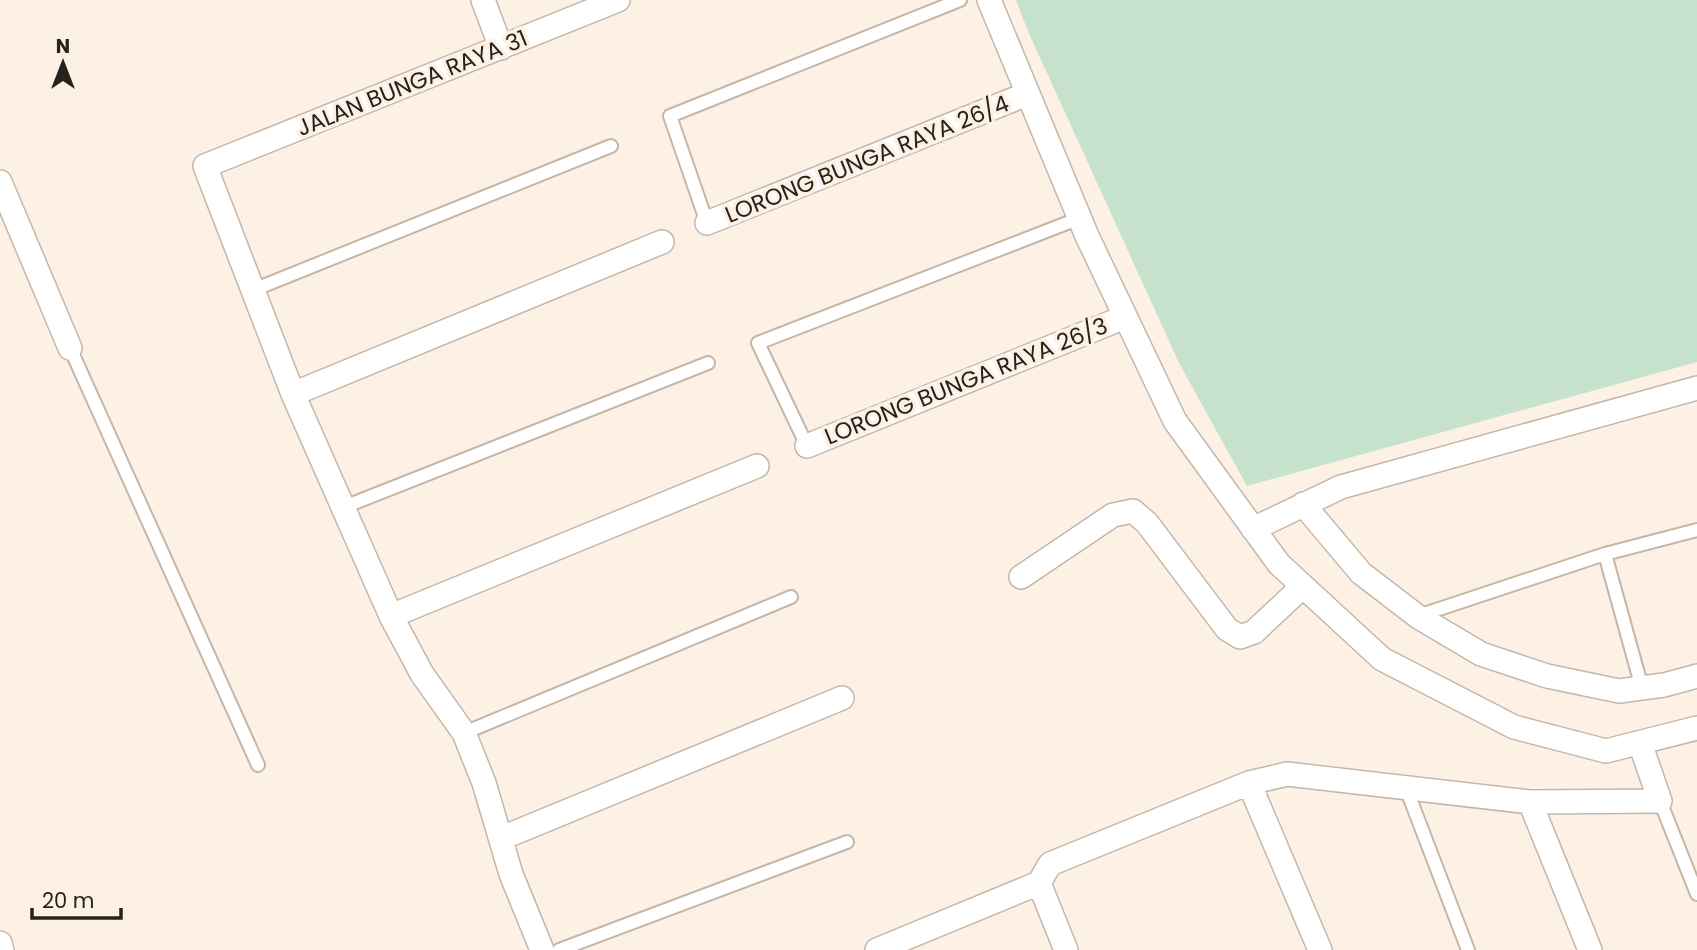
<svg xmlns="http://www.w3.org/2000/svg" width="1697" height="950" viewBox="0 0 1697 950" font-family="Poppins,sans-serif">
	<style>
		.green { fill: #c6e2cc }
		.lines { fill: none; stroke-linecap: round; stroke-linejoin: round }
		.lane-casing { stroke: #c5b6a9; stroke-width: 16 }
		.street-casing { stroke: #c5b6a9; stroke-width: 26 }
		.lane { stroke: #fff; stroke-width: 12 }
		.street { stroke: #fff; stroke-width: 23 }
		.labels { text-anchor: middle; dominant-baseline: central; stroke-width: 7; stroke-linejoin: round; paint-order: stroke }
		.street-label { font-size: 23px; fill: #28221d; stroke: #fdf1e6 }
	</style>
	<rect width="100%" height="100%" fill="#fdf1e6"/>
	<path class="green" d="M1016,0H1697V362L1247,486L1179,363L1027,29Z"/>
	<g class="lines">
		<defs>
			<path id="lane" d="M707,223L670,116L960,0
				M253,290L611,146
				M70,348L258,765
				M807,446L758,343L1080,218
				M344,507L708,363
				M1605,554L1642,688
				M1418,616L1605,554L1697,530
				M464,733L791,597
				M1406,788L1468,950
				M1660,801L1697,894
				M559,950L847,842"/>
			<path id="street" d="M483,0L501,48
				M989,0L1087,236L1175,421L1279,564L1382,659L1514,727L1606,751L1697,728
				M0,182L70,348
				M707,223L1027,94
				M293,394L662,242
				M807,446L1125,317
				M1303,504L1361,573L1417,616L1481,654L1547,676L1619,691L1664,685L1697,676
				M1253,529L1341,487L1697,388
				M1021,577L1113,515L1133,511L1147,523L1227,629L1240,637L1254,632L1303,586
				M391,616L757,466
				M1249,783L1320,950
				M1530,802L1590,950
				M502,838L842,698
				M1039,883L1050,864L1249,783L1287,774L1530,802L1660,801L1640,743
				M1039,883L1066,950
				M0,943L2,950
				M542,950L511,874L484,783L464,733L422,674L391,616L293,394L205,166L618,0
				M877,950L1039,883"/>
		</defs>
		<use href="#lane" class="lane-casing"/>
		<use href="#street" class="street-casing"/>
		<use href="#lane" class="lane"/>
		<use href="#street" class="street"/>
	</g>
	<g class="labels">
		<g class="street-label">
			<text transform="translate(412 83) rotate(-22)">JALAN BUNGA RAYA 31</text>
			<text transform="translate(867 159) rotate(-22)">LORONG BUNGA RAYA 26/4</text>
			<text transform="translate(966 381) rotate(-22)">LORONG BUNGA RAYA 26/3</text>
		</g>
	</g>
	<g transform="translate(63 63)" stroke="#fdf1e6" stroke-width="5" paint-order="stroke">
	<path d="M0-5L12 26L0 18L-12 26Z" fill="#28221d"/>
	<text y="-10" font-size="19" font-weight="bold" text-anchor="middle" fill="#28221d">N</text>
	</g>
	<path d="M32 908v10h89v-10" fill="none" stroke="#28221d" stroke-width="3.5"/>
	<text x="42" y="908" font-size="21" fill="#28221d" stroke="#fdf1e6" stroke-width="5" paint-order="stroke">20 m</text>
</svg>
